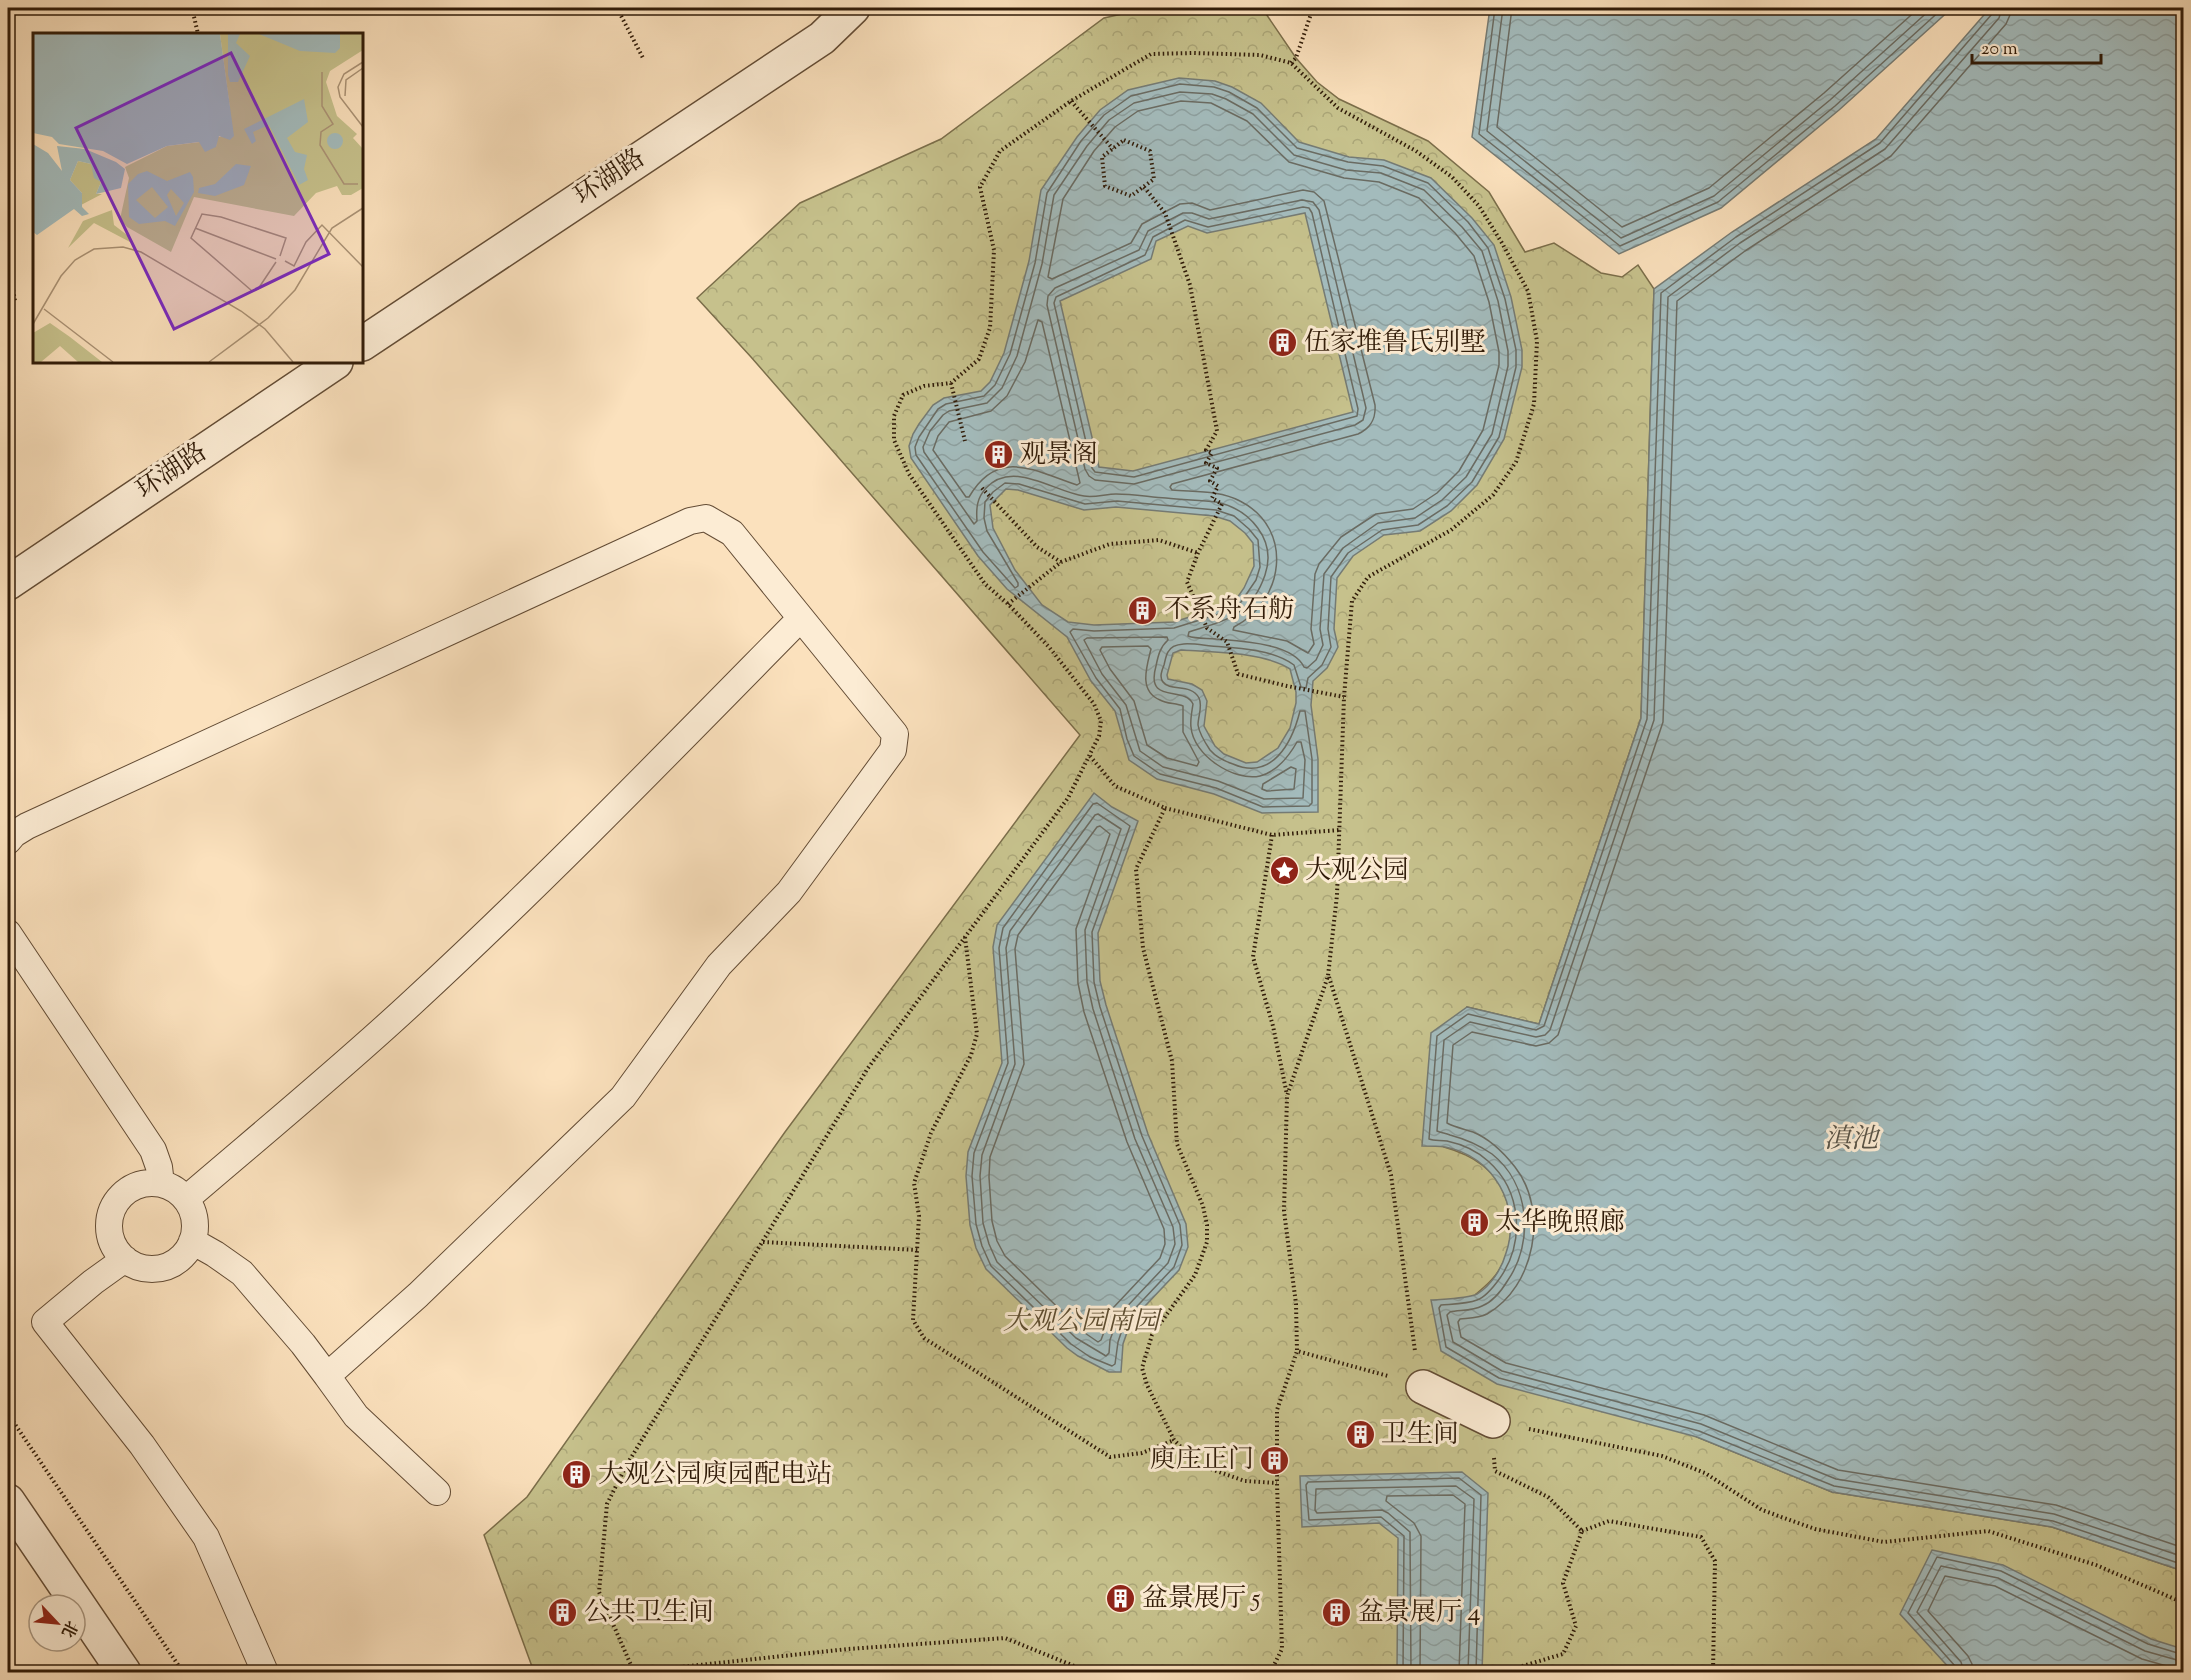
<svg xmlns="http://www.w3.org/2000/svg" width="2191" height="1680" viewBox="0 0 2191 1680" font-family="'Sorts Mill Goudy','Noto Serif SC',serif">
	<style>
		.park { fill: url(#park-crowns); stroke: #7b6e4a; stroke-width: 1.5 }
		.water { fill: url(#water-waves); stroke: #757b74; stroke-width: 1.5; fill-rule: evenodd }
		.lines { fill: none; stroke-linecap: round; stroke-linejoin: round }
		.shore { stroke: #6a6b62; stroke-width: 1.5 }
		.service-casing { stroke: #634c35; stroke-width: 28 }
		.pedestrian-casing { stroke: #634c35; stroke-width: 36 }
		.minor-casing { stroke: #634c35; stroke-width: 36 }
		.tertiary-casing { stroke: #634c35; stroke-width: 36 }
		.path { stroke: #301b08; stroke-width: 4; stroke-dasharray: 1.5 3; stroke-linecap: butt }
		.service { stroke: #fcecd4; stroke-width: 26 }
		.pedestrian { stroke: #fcecd4; stroke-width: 33 }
		.minor { stroke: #fcecd4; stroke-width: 33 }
		.tertiary { stroke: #fcecd4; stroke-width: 33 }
		.labels { text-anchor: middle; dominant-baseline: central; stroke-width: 6; stroke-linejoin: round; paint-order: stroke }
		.street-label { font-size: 26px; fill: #301b08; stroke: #fcecd4 }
		.poi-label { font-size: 26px; fill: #301b08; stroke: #fcecd4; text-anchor: start }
		.park-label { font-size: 26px; font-style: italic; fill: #5d4d30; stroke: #fcecd4 }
		.water-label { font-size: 27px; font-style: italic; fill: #585347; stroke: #fcecd4 }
		.inset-road { fill: none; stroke: #aa9275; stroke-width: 1.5 }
		.view { fill: #7b2cbf; fill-opacity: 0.15; stroke: #7b2cbf; stroke-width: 3 }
		.inset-edge { fill: none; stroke: #301b08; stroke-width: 3 }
	</style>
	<defs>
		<pattern id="park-crowns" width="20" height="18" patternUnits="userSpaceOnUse" patternTransform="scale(1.5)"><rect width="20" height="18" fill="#c6c18c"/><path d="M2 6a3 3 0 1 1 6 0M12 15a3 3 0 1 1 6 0" fill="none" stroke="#aaa577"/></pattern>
		<pattern id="water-waves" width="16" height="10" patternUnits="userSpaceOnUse" patternTransform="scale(1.5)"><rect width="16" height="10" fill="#a3bbbc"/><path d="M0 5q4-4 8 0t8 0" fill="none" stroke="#8da0a0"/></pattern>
	</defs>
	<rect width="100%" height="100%" fill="#fbe1bd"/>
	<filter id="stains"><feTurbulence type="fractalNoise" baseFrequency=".00333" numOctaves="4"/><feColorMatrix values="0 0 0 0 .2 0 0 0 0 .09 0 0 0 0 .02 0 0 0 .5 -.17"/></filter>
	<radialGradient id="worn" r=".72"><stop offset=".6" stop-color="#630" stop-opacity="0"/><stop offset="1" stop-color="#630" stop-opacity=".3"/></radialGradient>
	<path class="park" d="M1149,8H1262L1296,58L1317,82L1339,99L1428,141L1489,192L1525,252L1554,243L1601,273L1622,277L1638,265L1654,289L1641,718L1539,1024L1467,1007L1444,1147C1458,1151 1471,1156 1482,1165C1511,1187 1518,1230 1503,1263C1497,1276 1487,1285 1476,1294L1697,1437L1832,1492L2052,1527L2183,1571V1672H534L484,1535L527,1497L785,1132L1080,735L751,357L697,298L800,203L941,139L1104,18Z"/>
	<path class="water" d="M1490,8H1952L1839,110L1721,208L1619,254L1472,137Z
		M1990,8H2183V1571L2052,1527L1832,1492L1697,1437L1497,1384L1441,1351L1431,1300C1442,1299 1467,1299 1477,1294C1491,1286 1502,1268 1506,1253C1522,1207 1494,1156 1445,1147C1438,1146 1429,1146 1422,1146L1431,1033L1467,1007L1539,1024L1641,718L1654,289L1732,232L1876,139Z
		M1179,78L1215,81L1232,87L1261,103L1299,142L1349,157L1384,160L1431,178L1472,218L1494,245L1511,297L1522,350V367L1504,439L1477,485L1451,511L1420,531L1384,535L1353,556L1337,578L1334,629L1338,647L1327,668L1313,681L1311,705L1318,759V812L1262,813L1214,794L1157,779L1129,760L1115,711L1091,681L1067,637L1007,589L978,556L911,458L909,446L913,434L919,424L933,405L944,398L981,391L990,382L1004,353L1029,261L1041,190L1077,137L1100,110L1128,90ZM1305,213L1353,412L1133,471L1099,467L1060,301L1151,259L1156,241L1188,226L1207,233ZM1006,489L1018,490L1084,510L1116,507L1214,516L1230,521L1245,533L1253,543L1254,566L1244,588L1237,598L1227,605L1174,622L1094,625L1068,622L1042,605L1015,570L993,528L990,505ZM1181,650C1212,652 1264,652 1290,669L1296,692V703L1290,728L1278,748L1257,762L1246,763L1224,754L1215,746L1204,726L1207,701L1202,690L1192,684L1168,679L1167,675L1173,653Z
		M1094,793L1112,807L1138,821L1098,933L1100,981L1106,1005L1148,1134L1186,1224L1188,1247L1179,1270L1131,1321L1123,1344L1121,1372H1109L1078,1356L1067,1348L986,1269L976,1248L970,1225L966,1176L968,1152L1002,1063L993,947L997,925Z
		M1462,1472L1488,1493L1482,1672H1397L1398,1538L1379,1523L1302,1527L1300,1476Z
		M1932,1550L2003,1565L2151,1639L2183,1649V1672H1953L1900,1614Z"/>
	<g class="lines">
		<path class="shore" d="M1495,8L1479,134L1620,246L1718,202L1835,106L1943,8
			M1503,8L1487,131L1621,238L1714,196L1830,100L1932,8
			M1512,8L1497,127L1622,227L1709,188L1824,93L1919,8
			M1994,8L1992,14L1880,143L1736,237L1661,293L1647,719L1544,1026L1536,1030L1468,1014L1437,1036L1429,1139C1434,1141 1440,1140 1447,1141C1461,1144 1477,1151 1488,1161C1522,1191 1525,1242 1500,1278C1495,1285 1486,1297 1477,1300C1467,1304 1452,1304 1441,1305L1439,1308L1446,1347L1499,1378L1699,1431L1834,1486L2053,1521L2184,1565
			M2002,8L1999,18L1885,149L1740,243L1668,297L1654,720L1550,1030L1545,1035L1536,1037L1470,1022L1444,1040L1437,1131C1441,1133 1445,1133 1450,1135C1465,1139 1479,1145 1492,1154C1530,1184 1534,1242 1508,1280C1502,1290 1492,1302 1482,1306C1473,1311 1459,1310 1450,1312L1447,1315L1453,1342L1502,1371L1701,1424L1836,1479L2054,1514L2184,1557
			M2011,8L2010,15L2006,24L1891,156L1745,251L1677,301L1663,722L1558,1035L1549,1043L1536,1046L1472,1032L1453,1045L1447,1123C1454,1127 1464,1129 1473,1132C1490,1139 1504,1153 1515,1167C1549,1210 1535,1287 1487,1314C1479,1318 1469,1318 1460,1319L1458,1322L1461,1337L1506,1363L1704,1415L1838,1470L2056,1505L2184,1548
			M1180,84L1214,87L1229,92L1257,108L1297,148L1348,162L1383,166L1428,183L1468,222L1488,248L1505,299L1516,350V367L1499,437L1472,482L1447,506L1418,525L1382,530L1348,553L1331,577L1328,629L1331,647L1322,665L1308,678L1306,688L1301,687L1294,665C1272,649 1238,648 1211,646C1200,645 1174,639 1168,652C1166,655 1165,661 1164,665C1162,670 1159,677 1163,682C1170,692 1191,683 1199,698C1203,706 1198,716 1198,725C1199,732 1206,744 1210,750C1216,757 1224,761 1233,764C1272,781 1292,743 1300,711H1305L1312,759V803L1309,806L1263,807L1216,788L1160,774L1134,756L1127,739L1120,709L1096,678L1070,632L1073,629L1094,631L1174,628L1229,611L1241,602L1256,580L1260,567L1258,540L1249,529L1234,516L1216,510L1117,501L1085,504L1019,484L1005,483L993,492L985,502L984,518L987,531L1018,583V586L1015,588L983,552L916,455L915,447L919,437L938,409L946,404L984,396L995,385L1010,354L1035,263L1047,193L1081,141L1104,115L1131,96Z
			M1180,92L1212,94L1226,99L1253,114L1294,155L1346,170L1381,173L1424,190L1462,227L1482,251L1498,301L1508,351V366L1492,434L1466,477L1442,500L1415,518L1378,523L1343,548L1324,574L1320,629L1323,645L1316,660L1307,668L1304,667C1293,643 1240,641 1216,639C1207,638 1196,639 1188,636L1189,632C1226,620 1251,616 1265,575C1277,540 1250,509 1216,502C1200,500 1183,500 1166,498C1150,497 1133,494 1116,494C1106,494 1094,498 1084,496C1054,492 1013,459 986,488C977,498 976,508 977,521L974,524L924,452L923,447L930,431L943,415L949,411L987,403L1002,388L1017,356L1042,264L1054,195L1087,146L1109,120L1134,103Z
			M1181,101L1211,103L1247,121L1289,162L1344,178L1379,182L1419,198L1455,233L1474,256L1489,302L1499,352V365L1483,430L1459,471L1437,493L1413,509L1376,514L1341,537L1319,564L1315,574L1311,629L1314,644L1308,653L1287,641L1233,630L1234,627C1284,602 1295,529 1240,501C1220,490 1194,492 1172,490L1170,487L1172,484L1358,434C1371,428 1376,419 1375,405L1324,201L1314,192L1303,190L1210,210L1192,203L1180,204L1142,224L1131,243L1052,279L1048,277L1063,199L1094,151L1115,127L1138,111Z
			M1302,200L1313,202L1319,210L1366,408L1363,420L1355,425L1134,484L1095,480L1089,476L1085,469L1047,305L1048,296L1055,288L1139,250L1148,231L1183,213H1192L1209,219Z
			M1303,207L1309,208L1312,213L1358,409L1357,416L1134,477L1095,472L1092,468L1054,303L1056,297L1145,255L1153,237L1185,220L1208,227Z
			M1038,320L1042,322L1080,483L1077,485C1034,471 998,447 969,497H966L933,450L938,436L949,422L991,411L1007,396L1025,362Z
			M1167,637L1168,640C1160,647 1158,656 1156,666C1145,705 1184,685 1193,704C1192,711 1190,720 1191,727C1193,755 1234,782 1260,776C1276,772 1289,756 1297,742H1301L1305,760L1303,798L1264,799L1218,781L1163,767L1140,751L1126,705L1102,674L1084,640L1087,638Z
			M1148,646L1151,649C1147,666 1138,691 1160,700C1167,704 1176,703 1183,706V732L1199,762L1197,766L1167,758L1147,745L1134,701L1110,669L1100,650L1102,647Z
			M1291,767L1296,769L1294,789L1267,791L1262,789L1263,784Z
			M1097,803L1130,826L1092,932L1094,982L1100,1007L1142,1136L1180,1225L1182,1245L1174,1267L1126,1318L1118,1342L1115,1364L1112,1366L1090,1357L1071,1344L991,1266L982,1246L976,1224L972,1176L974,1153L1008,1063L999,948L1003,928L1093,804Z
			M1098,814L1121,829L1085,930L1087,982L1093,1009L1135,1139L1173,1227L1175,1244L1168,1263L1119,1315L1110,1340L1109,1353L1106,1356L1076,1338L997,1262L989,1244L983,1223L980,1176L982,1155L1015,1064L1006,948L1010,931L1095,815Z
			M1100,826L1110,834L1076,929L1078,983L1084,1012L1127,1142L1164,1229L1165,1244L1160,1258L1113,1308L1101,1340L1098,1342L1082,1331L1005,1256L997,1241L992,1221L989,1177L990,1157L1024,1064L1015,949L1018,935L1097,827Z
			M1403,1672L1404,1536L1381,1517L1309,1520L1306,1485L1308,1482L1459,1478L1481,1495L1476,1672
			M1411,1672L1410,1532L1388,1513L1382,1510L1317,1513L1315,1510L1316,1489L1456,1486L1474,1499L1468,1672
			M1420,1672L1421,1536L1414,1523L1386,1501L1387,1496L1453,1495L1465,1504L1459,1672
			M1957,1672L1955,1666L1908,1613L1937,1557L2001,1571L2148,1644L2184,1655
			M1964,1672L1961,1662L1917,1612L1941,1566L1998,1578L2145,1651L2184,1662
			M1973,1672L1972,1664L1968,1656L1928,1611L1945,1576L1995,1586L2142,1659L2184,1671"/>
		<defs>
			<path id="service" d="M8,841L14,834L27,826L690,521L706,518L732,533L895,734L893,750L789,892L719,965L623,1097L418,1295L327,1376L303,1344L242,1273L215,1254L192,1241
				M8,933L153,1150L159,1167L161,1184
				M109 1226a43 43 0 1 1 86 0a43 43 0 1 1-86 0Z
				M186,1199C263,1133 341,1069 415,1000C548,877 674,747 801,618
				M125,1259L93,1282L45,1322L142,1445L206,1537L265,1672
				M327,1376L356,1416L437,1492"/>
			<path id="pedestrian" d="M1423,1387L1493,1421"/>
			<path id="minor" d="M362,344L822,38L853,8
				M8,583L336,362"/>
			<path id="tertiary" d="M8,1501L124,1672"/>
		</defs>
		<use href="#service" class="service-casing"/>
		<use href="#pedestrian" class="pedestrian-casing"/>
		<use href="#minor" class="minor-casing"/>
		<use href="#tertiary" class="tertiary-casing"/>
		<path class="path" d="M192,8L198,34
			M617,8L643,58
			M8,21L18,10L28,8
			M1291,63L1296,58L1313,8
			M1071,101L1113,149
			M1124,140L1150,151L1154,179L1131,196L1105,186L1102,157Z
			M1144,187L1165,213L1190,285L1217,431L1206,450L1212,453L1206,463L1217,468L1210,481L1218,486L1212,498L1222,504L1198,553L1187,582L1207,628L1227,642L1238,674L1287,686L1344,697
			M8,259L15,301
			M951,383L965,441
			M982,488L1037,547L1061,562
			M1008,604L1061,562L1110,544L1159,540L1198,553
			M1090,756L1115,786L1165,808L1136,869L1143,948L1172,1061L1177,1144L1203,1206L1207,1225V1242L1195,1275L1152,1335L1142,1368L1147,1385L1174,1440L1199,1465L1245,1481L1277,1483
			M1165,808L1272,835L1340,830
			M1272,835L1253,957L1273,1026L1287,1095
			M965,937L977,1034L971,1055L931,1133L914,1183L919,1216L913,1320L924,1338L1110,1457L1142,1453L1174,1440
			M1329,977L1391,1175L1415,1351
			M763,1242L918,1250
			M8,1414L183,1672
			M1529,1429L1662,1456L1705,1473L1762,1510L1815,1529L1884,1542L1988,1531L2096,1565L2184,1603
			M1494,1458L1495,1471L1548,1497L1582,1531L1563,1583L1576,1626L1563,1654L1519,1667L1514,1672
			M1582,1531L1609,1521L1701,1537L1715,1561L1713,1672
			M634,1672L599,1592L607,1504L626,1466L868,1068L1068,798L1099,736L1101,721L1094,704L1049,647L1008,604L985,584L909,474L894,440V416L903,395L924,386L951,383L979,359L990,328L994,250L980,187L1000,151L1071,101L1151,54L1193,53L1260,55L1291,63L1338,108L1416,151L1452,177L1479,206L1502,243L1528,291L1537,341L1534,404L1516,462L1493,495L1451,530L1368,577L1352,601L1344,697L1337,895L1328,976L1287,1096L1284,1211L1296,1304L1297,1351L1388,1376
			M634,1672L848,1649L1005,1638L1089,1672
			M1265,1672L1272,1669L1282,1649L1277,1483V1410L1297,1351"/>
		<use href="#service" class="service"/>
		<use href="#pedestrian" class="pedestrian"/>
		<use href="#minor" class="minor"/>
		<use href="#tertiary" class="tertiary"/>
	</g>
	<defs>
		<symbol id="building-disc" viewBox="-11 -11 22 22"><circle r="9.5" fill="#8f2418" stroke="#fcecd4"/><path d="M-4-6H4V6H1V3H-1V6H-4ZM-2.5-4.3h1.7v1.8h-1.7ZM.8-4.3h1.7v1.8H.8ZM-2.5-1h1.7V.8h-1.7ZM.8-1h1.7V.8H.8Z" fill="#fff"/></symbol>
		<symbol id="sight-disc" viewBox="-11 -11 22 22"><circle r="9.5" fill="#8f2418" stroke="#fcecd4"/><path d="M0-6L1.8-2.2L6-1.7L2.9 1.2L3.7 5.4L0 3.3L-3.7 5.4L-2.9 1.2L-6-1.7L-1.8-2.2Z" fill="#fff"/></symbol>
	</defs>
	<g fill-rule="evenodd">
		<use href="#building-disc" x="1266" y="326" width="33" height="33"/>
		<use href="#building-disc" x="982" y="438" width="33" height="33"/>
		<use href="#building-disc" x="1126" y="594" width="33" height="33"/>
		<use href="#sight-disc" x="1268" y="854" width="33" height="33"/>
		<use href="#building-disc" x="1458" y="1206" width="33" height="33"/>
		<use href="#building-disc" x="1344" y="1418" width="33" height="33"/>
		<use href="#building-disc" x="1258" y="1444" width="33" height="33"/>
		<use href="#building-disc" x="560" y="1458" width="33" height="33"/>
		<use href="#building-disc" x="1104" y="1582" width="33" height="33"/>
		<use href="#building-disc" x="546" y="1596" width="33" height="33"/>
		<use href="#building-disc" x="1320" y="1596" width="33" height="33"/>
	</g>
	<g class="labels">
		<g class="street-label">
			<text transform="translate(610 178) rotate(-34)">环湖路</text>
			<text transform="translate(172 472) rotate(-34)">环湖路</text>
		</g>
		<g class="poi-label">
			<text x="1304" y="343">伍家堆鲁氏别墅</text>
			<text x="1020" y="455">观景阁</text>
			<text x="1164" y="610">不系舟石舫</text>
			<text x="1305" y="871">大观公园</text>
			<text x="1495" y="1223">太华晚照廊</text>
			<text x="1381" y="1435">卫生间</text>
			<text x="1254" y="1460" text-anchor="end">庾庄正门</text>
			<text x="598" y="1475">大观公园庾园配电站</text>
			<text x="1142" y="1599">盆景展厅 5</text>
			<text x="584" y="1613">公共卫生间</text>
			<text x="1358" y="1613">盆景展厅 4</text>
		</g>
		<g class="park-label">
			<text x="1081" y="1322">大观公园南园</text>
		</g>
		<g class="water-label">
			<text x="1851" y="1140">滇池</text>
		</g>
	</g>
	<g transform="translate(33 33)">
		<rect width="330" height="330" fill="#fbe1bd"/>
		<path d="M79,177L81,192L98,205L97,209L61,190L35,215L50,188Z" fill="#c6c18c"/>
		<path d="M45,128L58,131L68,149L63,161H69L48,172L49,160L37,147Z" fill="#c6c18c"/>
		<path d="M187,1H330V17L297,38L293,49L304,83L324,101L320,105L330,116V155L318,162H309L304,153L283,160L261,183L161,164L138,219L94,194L87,186L96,145L92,134L134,113L167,109L183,114L184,104L194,103L197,76ZM17,290L37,304L69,329H45L27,313L8,329H0V300Z" fill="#c6c18c"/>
		<path d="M248,25L287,33L283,56L230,80L216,60L217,39L220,32Z" fill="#c6c18c"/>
		<path d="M0,1H187L201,103L197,107L186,103L183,114L172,119L166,109L134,113L94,131L70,118L26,111L19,104L0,100ZM195,1H207L203,10L217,23L205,49H197L195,42ZM226,1H307V15L302,20L267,18ZM271,66L275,89L254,105L262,119L274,122L271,136L275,147L266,152L236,92L220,99L223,108L219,111L211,96ZM294 108a8 8 0 1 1 16 0a8 8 0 1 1-16 0ZM0,111L15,120L29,138L24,113L52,116L83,129L92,136L88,155L63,161L68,149L61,145L58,131L45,128L37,147L49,160V174L56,181L49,183L41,176L4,202L0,199ZM203,131L218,133L211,152L182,163L165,160L166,155L182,151ZM114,138L134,148L157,139L160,144L161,159L142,193L132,188L106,191L96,184L95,151L105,141ZM119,154L135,174L122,185L103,167ZM138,156L151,170L143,183L134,162Z" fill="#a3bbbc" fill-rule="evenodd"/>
		<path class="inset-road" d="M330,29L311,41L305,54L307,64L330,94M289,39V73L300,91L288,99L287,112L311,151H325M312,63L313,47L330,35M162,195L243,226M252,228L261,233L273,209L289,192L330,234M243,229L225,256L219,258L158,205L169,181L188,184L253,205L247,223M11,276L80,329M0,291L28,243L42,227L61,216L90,214L108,219L208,278L232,296L260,329M176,329L235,285L262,257L299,195L330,175"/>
		<path class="view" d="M198,20L296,221L141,296L43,95Z"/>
		<rect width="330" height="330" class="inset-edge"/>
	</g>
	<rect width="2191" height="1680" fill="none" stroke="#fbe1bd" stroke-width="30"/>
	<rect x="9" y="9" width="2173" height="1662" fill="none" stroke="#301b08" stroke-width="3"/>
	<rect x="15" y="15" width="2161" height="1650" fill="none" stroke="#301b08" stroke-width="1.5"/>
	<g transform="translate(57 1623) rotate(116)"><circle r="28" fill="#fcecd4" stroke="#aa9882" stroke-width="1.5"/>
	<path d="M0-4.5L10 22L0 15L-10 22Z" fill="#8f2418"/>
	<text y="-9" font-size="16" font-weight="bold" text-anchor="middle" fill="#301b08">北</text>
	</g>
	<path d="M1972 54v9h129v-9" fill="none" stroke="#301b08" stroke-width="3"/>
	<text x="1981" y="54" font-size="18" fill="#301b08" stroke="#fcecd4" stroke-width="4.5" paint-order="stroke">20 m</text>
	<rect width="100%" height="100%" filter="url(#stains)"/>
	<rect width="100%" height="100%" fill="url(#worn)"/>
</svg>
